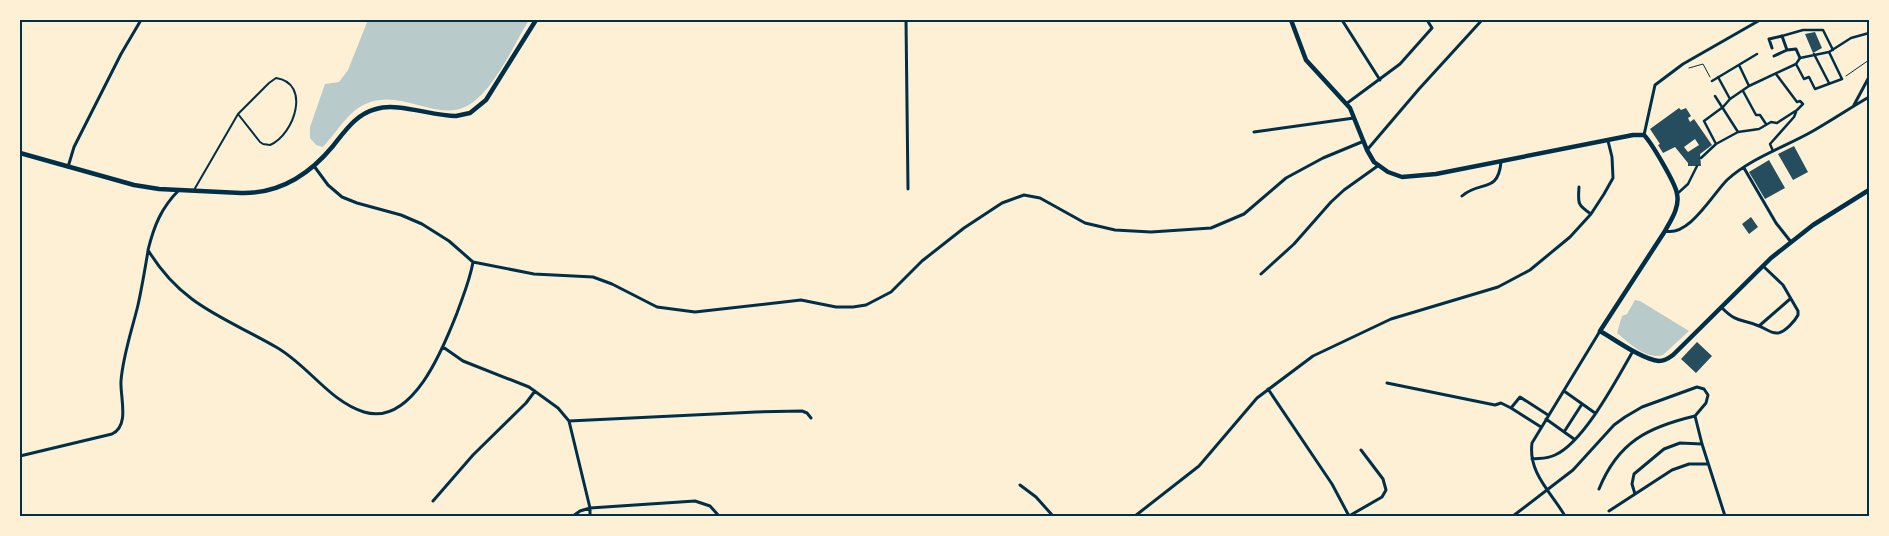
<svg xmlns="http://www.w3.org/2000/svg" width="1889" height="536" viewBox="0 0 1889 536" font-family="Montserrat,sans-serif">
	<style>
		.green { fill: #b9caca }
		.building { fill: #264d5e; fill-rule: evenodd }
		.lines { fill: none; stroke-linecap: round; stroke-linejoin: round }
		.path { stroke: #003049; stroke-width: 1 }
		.service { stroke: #003049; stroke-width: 2 }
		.pedestrian { stroke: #003049; stroke-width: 2.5 }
		.minor { stroke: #003049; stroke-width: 3 }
		.tertiary { stroke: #003049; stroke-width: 4.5 }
		.neatline { fill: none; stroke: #003049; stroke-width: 2 }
	</style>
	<rect width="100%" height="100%" fill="#fdf0d5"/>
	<path class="green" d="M368,20H529C513,46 494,91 467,106C433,124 392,79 353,112C342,122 333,136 323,147L316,145L310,138V127L325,84L339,82L348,70Z
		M1635,300L1640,301L1689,331L1663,355C1646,360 1629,343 1617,333L1622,316L1627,314Z"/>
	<path class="building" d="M1815,32L1822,48L1813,53L1805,34Z
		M1679,108L1681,110L1686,108L1691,116L1688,118L1690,122L1694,119L1712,145L1700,154L1701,166H1688V163L1675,147L1663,153L1658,145L1660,144L1650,129ZM1695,139L1699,145L1688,152L1684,147Z
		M1794,146L1808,172L1793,180L1778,154Z
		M1769,160L1785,188L1765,199L1749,172Z
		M1751,217L1758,227L1749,234L1742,224Z
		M1697,342L1712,356L1696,373L1681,359Z"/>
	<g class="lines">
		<path class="path" d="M1689,68L1703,64L1710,77
			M1846,76L1869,60"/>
		<path class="service" d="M194,190L238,114L269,83L276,78C311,83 295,134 270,145L263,144L260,142L238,114"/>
		<path class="pedestrian" d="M1782,36L1803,30H1823L1833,50
			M1814,54L1829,83
			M1796,64L1804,79L1809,77L1815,89L1842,79L1829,52
			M1739,65L1749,86
			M1718,77L1730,99
			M1712,81L1757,54
			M1743,91L1756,115H1760L1766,124
			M1715,96L1738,132
			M1716,144L1738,132L1759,129L1771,122L1777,123L1797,110L1803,104L1800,101L1797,102L1776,74
			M1773,151L1770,144L1794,117L1796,112
			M1701,158L1716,144L1704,121L1723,107L1730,99L1749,86L1796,64L1800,58L1829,52L1851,38L1869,33
			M1677,194L1688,184L1697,166"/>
		<path class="minor" d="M906,20L908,189
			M1342,20L1380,80
			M1772,48L1769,39L1782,36L1787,50L1796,49L1800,58
			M1774,56L1787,50
			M1346,104L1400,64L1432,28L1427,20
			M1854,105L1869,77
			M1254,132L1354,118
			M1644,135L1655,85L1683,64L1760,20
			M1367,150L1419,89L1482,20
			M314,166L328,185L342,197L357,203L401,215L422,224L449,241L473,262L534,274L593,277L612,284L657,307L695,312L801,300L836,307H853L866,305L891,292L922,261L964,228L1002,203L1024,195L1040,198L1085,223L1115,230L1151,232L1211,228L1244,214L1286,178L1323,158L1364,141
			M68,167L74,147L121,54L141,20
			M1744,168L1776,223L1791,242
			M1579,187C1578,203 1577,205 1591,214
			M179,190C161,208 154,226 148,250C182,306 224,317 276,347C308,365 329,401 364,412C413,427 444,346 457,313C463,296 470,280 473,262
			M1462,196C1480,180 1498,194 1501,162
			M1665,231C1689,237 1712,195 1727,180C1751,158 1785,147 1813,131C1832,120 1850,108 1869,97
			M1261,274L1294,244L1331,202L1344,190L1379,165
			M1721,307C1738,324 1740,318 1759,326C1765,328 1771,334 1778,333C1785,332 1795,321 1798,315V311L1783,285L1763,266
			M1759,326L1790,299
			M443,347L463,361L529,387L558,408L569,421L590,508L695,501L710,506L719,516
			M1387,383L1495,405L1501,403L1511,408
			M1268,389L1332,484L1349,516L1382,497L1386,490L1383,479L1361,450
			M1564,391L1595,413
			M1546,419L1574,439
			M569,421L756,412L802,411L807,413L811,418
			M1541,427L1511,408L1520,397L1548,415
			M1564,432L1582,404
			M20,456L112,434C130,426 120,397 121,381C123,355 132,330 138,305C142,287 145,269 148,251
			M1532,459C1540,458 1547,459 1555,455C1584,442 1617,379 1633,351
			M1020,485L1036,497L1053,516
			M1599,489C1618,442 1648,427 1695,416
			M1635,494L1632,484L1634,474L1664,449L1680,443L1702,444
			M433,501L473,455L526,403L535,391
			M1609,511L1672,470L1689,464H1708
			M573,516L580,511L590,508V516
			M1135,516L1199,466L1257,398L1313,356L1391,319L1498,287L1530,270L1570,237L1591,214L1604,194L1613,178L1612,157L1608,141
			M1513,516L1573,470L1614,425L1625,417L1642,407L1697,387L1704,389L1708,395L1706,403L1695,416L1702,444L1725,516
			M1565,516C1551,492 1528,473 1532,443L1600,331"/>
		<path class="tertiary" d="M1291,20L1306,60L1350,108L1367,150L1374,162L1388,172L1402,177L1436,174L1633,135H1644C1651,142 1676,184 1677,194C1680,207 1671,220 1665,231L1600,331C1614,339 1643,360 1659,361C1665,361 1669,358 1673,355L1771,258L1813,225L1869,190
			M20,153L134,185L159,189L241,193C279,194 309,175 333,146C345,131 356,114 376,109C397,102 432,116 456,116L470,113L486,100L536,20"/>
	</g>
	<rect width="1889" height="536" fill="none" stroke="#fdf0d5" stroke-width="42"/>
	<rect x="21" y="21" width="1847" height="494" class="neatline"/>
</svg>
